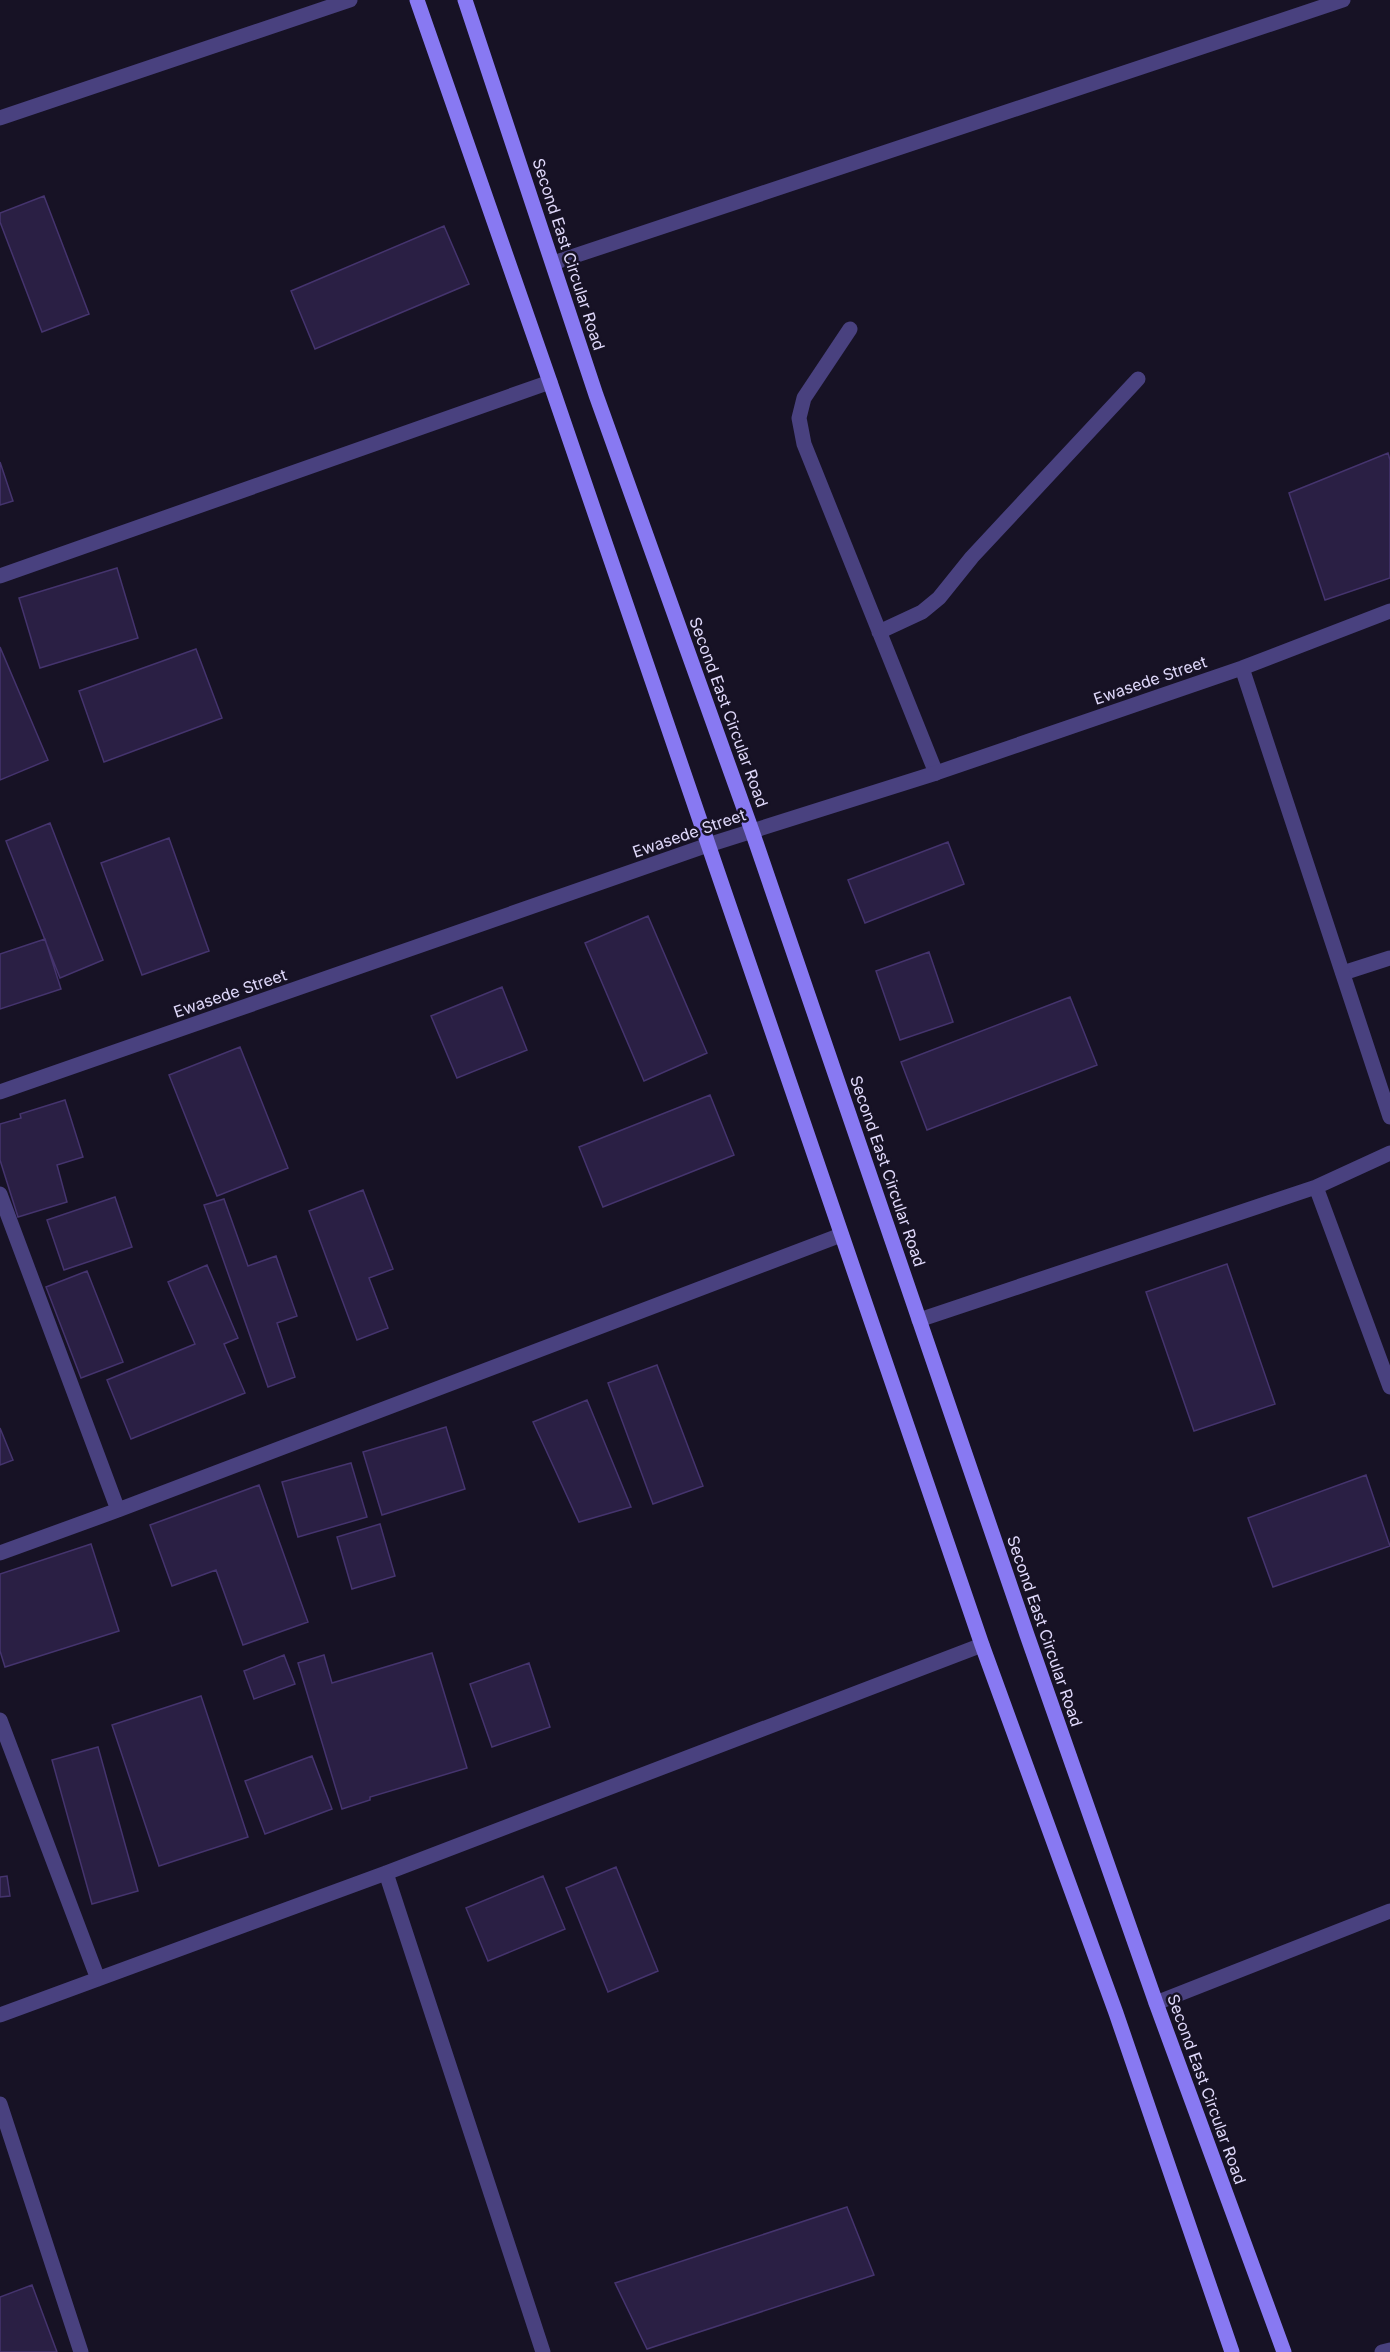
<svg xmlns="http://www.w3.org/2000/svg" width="1390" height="2352" viewBox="0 0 1390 2352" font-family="Inter,sans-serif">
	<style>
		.building { fill: #2a1f44; stroke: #45346e; stroke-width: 1.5 }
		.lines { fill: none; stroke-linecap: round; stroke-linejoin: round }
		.lane { stroke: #49417f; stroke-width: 15 }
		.street { stroke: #49417f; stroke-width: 15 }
		.secondary { stroke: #8879f2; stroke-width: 15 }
		.labels { text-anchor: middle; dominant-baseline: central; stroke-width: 5; stroke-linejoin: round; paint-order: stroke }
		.street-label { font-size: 16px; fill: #e0d9fb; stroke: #171225 }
	</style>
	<rect width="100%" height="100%" fill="#171225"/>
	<path class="building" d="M44,196L89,314L42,332L0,222V213Z
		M444,226L469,284L315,349L291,291Z
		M1388,453L1390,460V578L1325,600L1289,493Z
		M0,462L13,501L0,505Z
		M117,568L138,638L40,668L19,598Z
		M0,647L48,760L0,780Z
		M196,649L222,718L104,762L79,691Z
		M50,823L103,960L60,978L6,841Z
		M169,838L209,951L142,975L101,863Z
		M948,842L964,884L865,923L848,880Z
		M648,916L707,1053L644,1081L585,943Z
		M45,939L61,989L0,1009V954Z
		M929,952L953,1022L900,1040L876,971Z
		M502,987L527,1050L457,1078L431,1016Z
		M1070,997L1097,1065L927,1130L901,1062Z
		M240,1047L288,1168L217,1196L169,1075Z
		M710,1095L734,1155L603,1207L579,1147Z
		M65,1100L83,1157L57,1165L67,1202L18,1217L0,1160V1124L21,1118L20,1114Z
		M363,1190L393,1269L369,1278L388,1328L357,1340L309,1211Z
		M115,1197L132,1247L64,1270L47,1220Z
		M224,1199L248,1266L276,1256L297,1316L277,1323L295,1377L268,1387L204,1205Z
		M1227,1264L1275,1404L1194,1431L1146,1292Z
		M207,1265L238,1338L224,1344L245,1393L131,1439L107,1380L195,1344L168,1282Z
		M87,1271L123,1362L81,1378L46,1287Z
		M657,1365L703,1486L653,1504L608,1383Z
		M587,1400L631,1507L579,1522L533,1422Z
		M446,1427L465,1489L382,1515L363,1452Z
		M0,1428L13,1460L0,1465Z
		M351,1463L367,1517L298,1537L282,1482Z
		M1366,1475L1390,1546L1273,1587L1248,1518Z
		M259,1485L308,1622L243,1645L216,1570L172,1586L150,1525Z
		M380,1524L395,1576L352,1589L337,1537Z
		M91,1544L119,1631L5,1667L0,1651V1574Z
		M432,1653L467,1768L370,1797V1800L342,1809L298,1663L324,1655L332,1683Z
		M284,1655L295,1684L254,1699L244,1671Z
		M529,1663L550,1727L492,1747L470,1684Z
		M201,1696L248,1837L159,1866L112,1725Z
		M98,1747L138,1891L92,1904L52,1760Z
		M312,1756L332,1809L265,1834L245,1781Z
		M616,1867L658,1971L608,1992L566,1888Z
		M7,1876L10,1896L0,1897V1877Z
		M543,1876L565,1929L488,1961L466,1908Z
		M847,2207L874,2275L647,2349L615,2283Z
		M32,2285L57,2352H0V2297Z"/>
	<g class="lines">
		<path class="lane" d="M850,329L804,398L799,418L804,444L936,773
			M879,632L922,612L939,598L972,557L1138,379
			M1343,973L1390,958"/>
		<path class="street" d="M0,118L350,0
			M553,263L1343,0
			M0,576L550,382
			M1242,668L1390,1117
			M0,1092L708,845L936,773L1242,668L1390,611
			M1316,1187L1390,1387
			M0,1194L118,1510
			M919,1320L1316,1187L1390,1153
			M0,1553L118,1510L841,1235
			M0,1720L98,1979
			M386,1873L543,2352
			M1156,2003L1390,1911
			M0,2015L386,1873L982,1645
			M0,2104L81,2352
			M1382,2352L1390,2350"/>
		<path class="secondary" d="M417,0L550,382L982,1645L1116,2013L1232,2352
			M465,0L596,395L752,831L1027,1635L1156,2003L1284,2352"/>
	</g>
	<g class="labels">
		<g class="street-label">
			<text transform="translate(569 254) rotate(72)">Second East Circular Road</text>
			<text transform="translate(1150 680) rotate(-19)">Ewasede Street</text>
			<text transform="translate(729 712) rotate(70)">Second East Circular Road</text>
			<text transform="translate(689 833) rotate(-19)">Ewasede Street</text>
			<text transform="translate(230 993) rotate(-19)">Ewasede Street</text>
			<text transform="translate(888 1171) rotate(71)">Second East Circular Road</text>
			<text transform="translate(1045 1631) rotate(71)">Second East Circular Road</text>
			<text transform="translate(1207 2089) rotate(70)">Second East Circular Road</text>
		</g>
	</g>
</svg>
